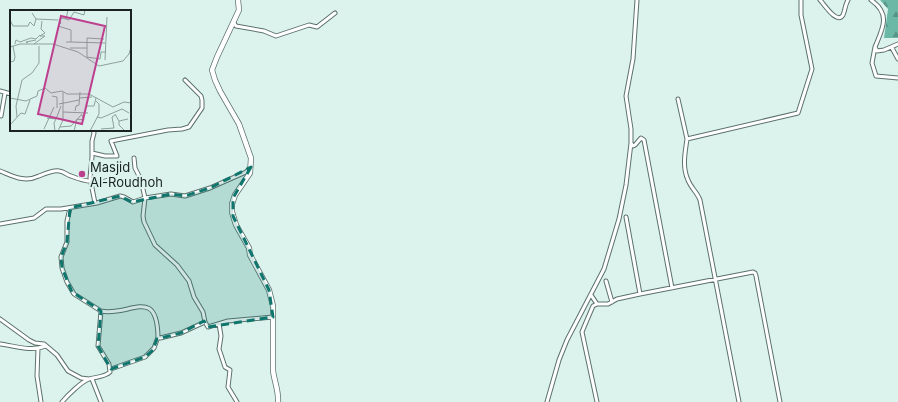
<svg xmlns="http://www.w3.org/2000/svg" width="898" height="402" viewBox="0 0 898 402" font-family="Inter,sans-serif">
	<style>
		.forest { fill: url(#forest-firs) }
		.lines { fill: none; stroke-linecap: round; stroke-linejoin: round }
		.street-casing { stroke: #5d716c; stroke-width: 5 }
		.secondary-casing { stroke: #5d716c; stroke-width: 6 }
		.street { stroke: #fff; stroke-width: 3 }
		.secondary { stroke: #fff; stroke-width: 4.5 }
		.marked { fill: #0f766e; fill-opacity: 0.2; stroke: #0f766e; stroke-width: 3; stroke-dasharray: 8 5; stroke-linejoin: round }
		.poi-dot { fill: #bd408f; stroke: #dcf3ed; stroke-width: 1.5 }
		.labels { text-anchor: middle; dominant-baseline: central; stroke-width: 4; stroke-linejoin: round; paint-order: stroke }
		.poi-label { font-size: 13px; fill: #1a2321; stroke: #dcf3ed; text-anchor: start }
		.inset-road { fill: none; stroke: #8ea09b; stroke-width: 1 }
		.view { fill: #bd408f; fill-opacity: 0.15; stroke: #bd408f; stroke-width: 2 }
		.inset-edge { fill: none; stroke: #1a2321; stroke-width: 2 }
	</style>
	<defs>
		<pattern id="forest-firs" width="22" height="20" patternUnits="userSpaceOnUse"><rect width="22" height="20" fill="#6bb8a7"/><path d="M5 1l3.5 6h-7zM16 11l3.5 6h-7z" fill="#579588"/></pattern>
	</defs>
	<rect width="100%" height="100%" fill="#dcf3ed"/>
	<path class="forest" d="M880,0H898V38H884L888,9Z"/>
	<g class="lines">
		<defs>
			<path id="street" d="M820,0C824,4 837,25 843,15C845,11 845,5 848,0
				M871,0C891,14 883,28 875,47L877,51L884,50L898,44
				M234,23L236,26L264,31L276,36L309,25L317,27L335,13
				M875,47L872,63L876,76L898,78
				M892,48L898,59
				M0,91L11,94
				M678,99L687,139L798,113L812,69L801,15V0
				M1,116L5,93
				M93,130L94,133L92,141V157L90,178L95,203
				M687,139C685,153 682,167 688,180C691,188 697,192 700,200L739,402
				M631,143L633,146L635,145L641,138L644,140L672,288
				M92,153L105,156H117L111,141L168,130L182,129L189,127L202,108V100L201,96L185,80
				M134,158L135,168L141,180L145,198L143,216L144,222L155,245L177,265L189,281L194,297L203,312L205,322
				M0,171C13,176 24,183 39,176C44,174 54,170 59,171C63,171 67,175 71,176C86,182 98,184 113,179
				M70,208L67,221V242L61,257L62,268L67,282L74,294L101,311C129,317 157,285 158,337L160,338L181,333L205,322L208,327L228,321L273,317
				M626,217L640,294
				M0,224L34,218L46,209H61L97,203L120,196L124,197L133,202L145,198L171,194L185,196L210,188L246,172L250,168
				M606,281L612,302
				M591,295L597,304
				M0,319L29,340L35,343L44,344L57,355L68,371L81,378L89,379
				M219,324L221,336L219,349L225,367L230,370L228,387L237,402
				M0,344C16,346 31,352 46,346
				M38,348L37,376L41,402
				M111,369L145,357L154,348L158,337
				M92,379L101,402
				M62,402C67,396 81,382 89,379C96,377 105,377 110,372L109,364L98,346L101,311
				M547,402L559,360L567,340L604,269L619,219L626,185L631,143V129L626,96L633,59L637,0
				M597,402L582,332L584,327L593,306L597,304H608L617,299L640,294L753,272L755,273L756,276L780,402"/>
			<path id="secondary" d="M238,0L239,10L217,57L212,70L215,80L220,91L239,124L251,158L250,173L235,195L232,204V212L236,225L249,248L250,255L269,290L273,306V370C274,381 279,391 278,402"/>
		</defs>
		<use href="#street" class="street-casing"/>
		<use href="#secondary" class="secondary-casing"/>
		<use href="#street" class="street"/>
		<use href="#secondary" class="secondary"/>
	</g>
	<path class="marked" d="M251,167L233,198V216L269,290L273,317L208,327L204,321L181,333L157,339L153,350L145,357L111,369L98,346L101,311L72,292L62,268L61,257L67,242L70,208L120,196L132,202L171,194L185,196L210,188Z"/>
	<circle class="poi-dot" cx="82" cy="174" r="4"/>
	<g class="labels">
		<g class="poi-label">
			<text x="90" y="167">Masjid<tspan x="90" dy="15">Al-Roudhoh</tspan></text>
		</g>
	</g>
	<g transform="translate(10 10)">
		<rect width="121" height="121" fill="#dcf3ed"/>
		<path class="inset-road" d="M26,9L48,10M56,9L59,10L64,2L74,5L75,0M0,10L3,16H18L20,12L24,16L26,9L22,3M49,10L51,13L48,16L61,20V32H56M49,10L52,8L56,9L58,0M94,29L77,28V47L90,49L91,42H96M61,32L95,33M18,33L16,32L26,30M5,34L6,30L10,32L21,28L26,29L30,25M24,34L35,26H30L35,23L31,19L32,11M0,37L10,34H43L68,42L89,56L113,51L119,44L121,37M60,38H77M95,50L97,7M0,52L4,51L5,47L3,36M42,86L47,87V98M0,88L16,91L27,86L28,81L35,78L41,83L52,81L57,84H79L103,97L114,92L121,93M69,88L82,87M49,94L69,90M77,96H84L86,88M65,101L66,96L69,95L70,82M53,102L78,103M105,104L109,111L118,109M7,107L6,96L12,70L22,63L29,53V36M87,107L91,108L112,99L119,103M37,108L46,109L51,96M67,109L74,110L72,105M109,111V115L115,121M0,115L11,103L15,104L20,90M50,117L61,116L72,104M34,119L44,97M91,119L104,118L102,107L105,105M45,121L44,113L46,109M48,121L53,110V82M64,121L67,109M80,121L89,104V94L86,91"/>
		<path class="view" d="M51,6L95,16L72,114L28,104Z"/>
		<rect width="121" height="121" class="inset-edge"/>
	</g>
</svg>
